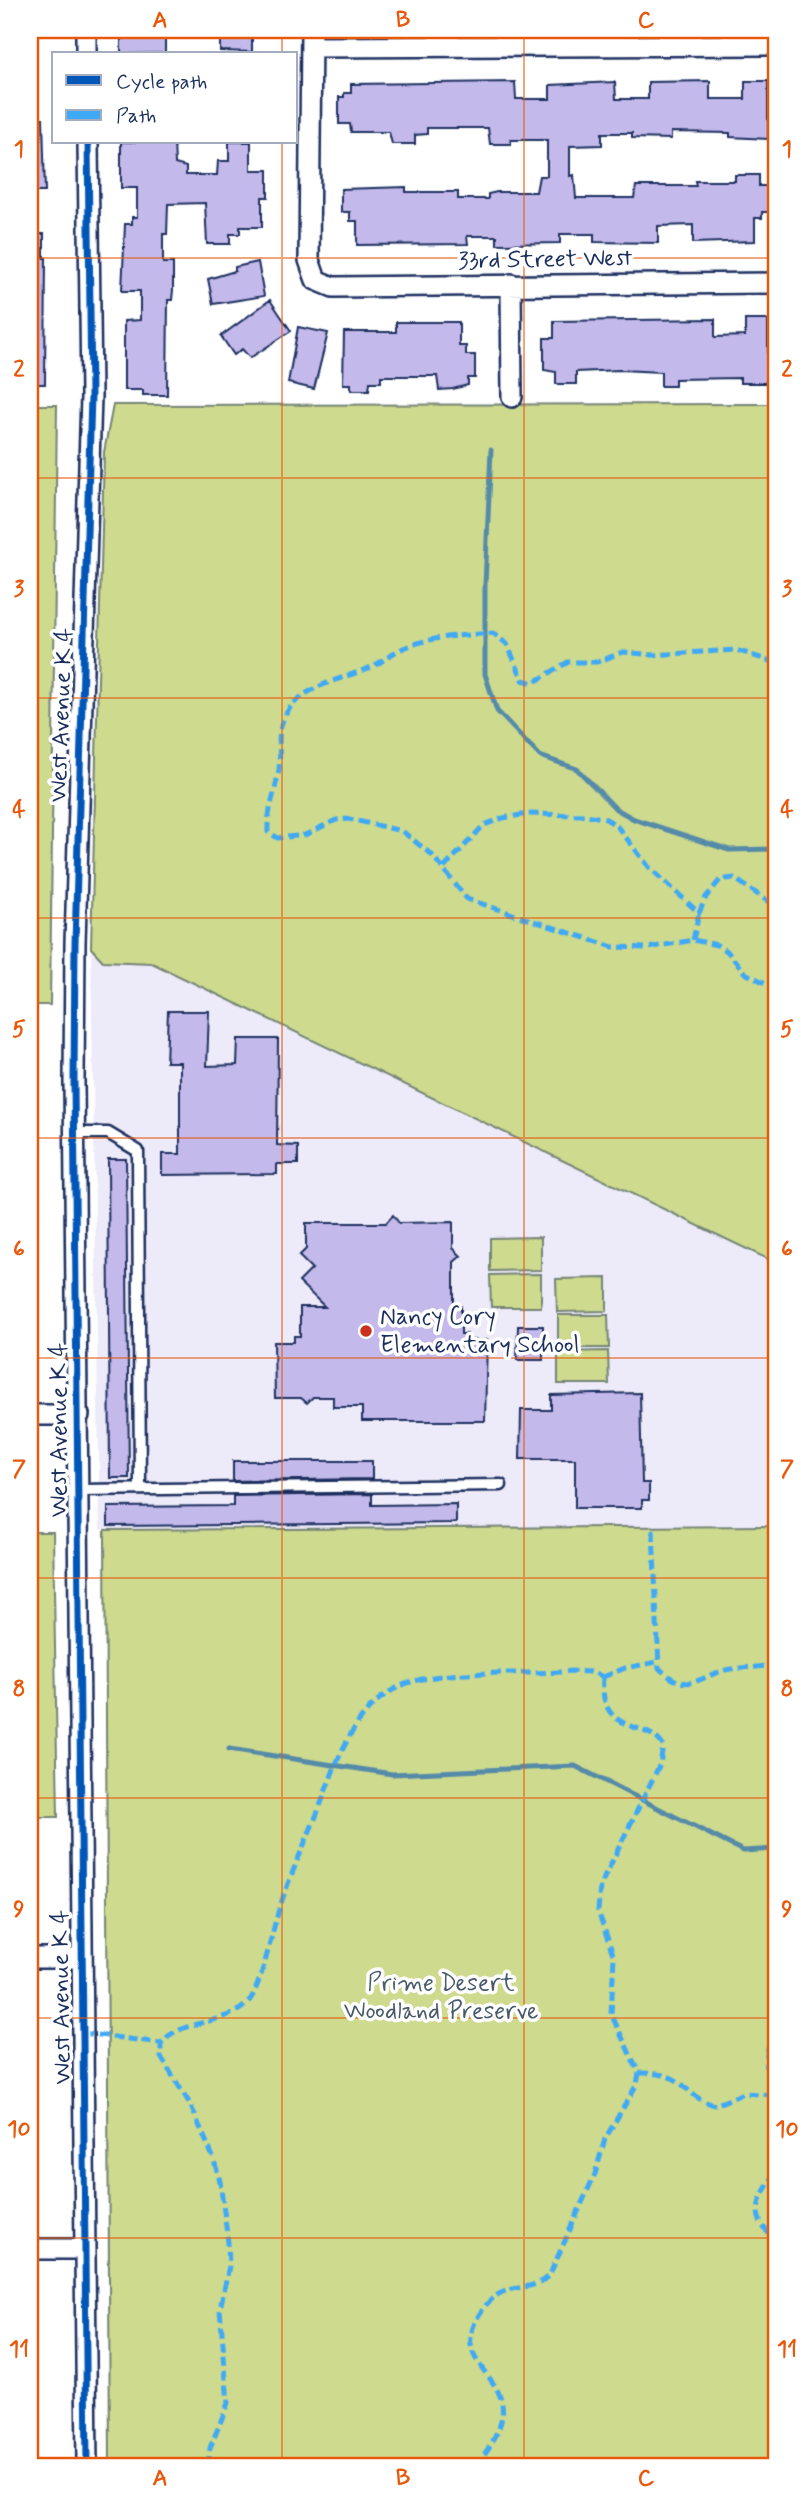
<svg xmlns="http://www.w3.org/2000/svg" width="806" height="2496" viewBox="0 0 806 2496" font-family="Mynerve,sans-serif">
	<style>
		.built { fill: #edeaf9 }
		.green { fill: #ceda8d; stroke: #748476; stroke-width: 2 }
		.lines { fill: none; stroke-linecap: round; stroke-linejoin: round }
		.stream { stroke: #558ba9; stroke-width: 5 }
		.building { fill: #c3b9ea; stroke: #1b2f5e; stroke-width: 2 }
		.service-casing { stroke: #1b2f5e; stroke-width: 15 }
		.minor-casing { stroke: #1b2f5e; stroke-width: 24 }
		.service { stroke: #fff; stroke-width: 10 }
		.minor { stroke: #fff; stroke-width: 19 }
		.quiet { stroke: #3fa9f5; stroke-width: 5; stroke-dasharray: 10 5; stroke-linecap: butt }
		.cycleway-casing { stroke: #fff; stroke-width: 11 }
		.cycleway { stroke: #0057b8; stroke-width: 7 }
		.grid { fill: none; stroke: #e8590c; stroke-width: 2; stroke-opacity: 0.55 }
		.poi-dot { fill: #c8321e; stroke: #fff; stroke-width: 2.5 }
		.labels { text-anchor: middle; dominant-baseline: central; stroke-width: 7; stroke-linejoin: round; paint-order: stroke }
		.street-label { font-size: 24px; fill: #1b2f5e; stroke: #fff }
		.poi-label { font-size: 24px; fill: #1b2f5e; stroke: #fff; text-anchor: start }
		.park-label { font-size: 24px; fill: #485a6a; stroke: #fff }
		.neatline { fill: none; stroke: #e8590c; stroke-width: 2.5 }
		.grid-label { font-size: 23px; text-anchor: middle; font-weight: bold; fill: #e8590c }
	</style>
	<rect width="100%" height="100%" fill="#fff"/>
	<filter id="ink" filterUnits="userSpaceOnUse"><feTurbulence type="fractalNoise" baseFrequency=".0143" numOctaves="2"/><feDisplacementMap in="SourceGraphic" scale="14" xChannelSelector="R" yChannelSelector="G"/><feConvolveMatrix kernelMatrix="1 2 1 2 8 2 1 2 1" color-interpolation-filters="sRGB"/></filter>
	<g filter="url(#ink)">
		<path class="built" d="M91,948L103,961L152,963L776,1263V1526L100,1529Z"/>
		<path class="green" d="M776,404V1263L152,963L103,961L91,948L104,452L113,405Z
			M30,405H57L50,1005H30Z
			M541,1237V1270L490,1271V1238Z
			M541,1274V1307H491L490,1275Z
			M607,1278V1311L557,1312L556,1279Z
			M558,1315H608L609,1348H558Z
			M608,1351L609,1384H558V1352Z
			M776,1526V2466H110L105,1530Z
			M30,1532H53L58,1817H30Z"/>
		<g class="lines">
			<path class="stream" d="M491,450L485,585V674L497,711L540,756L577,769L616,809L634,819L729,850L776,849
				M229,1749L392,1774L575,1766L743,1851L776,1849"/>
		</g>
		<path class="building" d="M121,30H162L161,34L165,35V53L121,54Z
			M220,30H252V52L220,51Z
			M710,81V99H745V81H768V139L730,137V133L671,132V139L632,138V133H602V145L570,146V176L574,175L576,198H634L636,186H696L695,181H735V175H759V186H771V212H762V218H755V241L693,243V225L658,226V243L594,242V234H560V243L497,244V236H467L468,244L357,245V221H350V212H341V189L406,187V192H458V199H488V194L497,192H536L539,176H547V140H511V144H490L488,128H427V134L415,135V144H392L389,132H351L350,124H339V97H344V93H351V84L515,82L516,99H550V85L615,82L616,99H648V82Z
			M30,118H43L45,192H30Z
			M121,142H174L175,164L186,167V175H217L218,161H229V142H251V170H268V197H262V227H240V234H230V244H207L205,203L168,204L167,234H163V263H173V290L172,300H168L167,395H143V390H124V321L140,320V291H122L125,224H132V217H137V188H121Z
			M30,234H44V258H46L45,384H30Z
			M258,262L264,296L213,304L208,279L235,271V267Z
			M270,300L291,331L250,358L242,349L234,355L221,336Z
			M715,319V337L745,336V320H768V357H773V373H768L766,383H740V378L675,379V386H661V372L620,370L576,372V384H556V372L544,370V338H554V321Z
			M396,322H459V346H466V355H475V378H468V385L453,389L439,390L437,376H381V382H370L369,390H351V384H343L344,332H396Z
			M298,327L328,333L314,389L288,383Z
			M168,1011H209L207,1066L237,1065L238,1039H278L277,1145L298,1146V1164H277V1174L162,1175V1154H180V1062H166Z
			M108,1159H126L129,1478H110Z
			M393,1215L399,1223L453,1222V1248L461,1256L454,1262V1306H461V1334H467V1340H487L485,1421H362V1407H333V1397H313L307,1403L301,1398H275L274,1342H294V1336H300V1307H325L299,1282L312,1269L299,1256L306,1249V1223H386Z
			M518,1326H543V1360H517Z
			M640,1393L642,1483H649V1500H642V1508H575V1459H520L521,1410H551V1395Z
			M233,1461H372V1479L233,1481Z
			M372,1494V1505L456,1504V1523L108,1526V1507L233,1506V1496Z"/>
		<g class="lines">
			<defs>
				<path id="service" d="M75,1133H108L138,1151L140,1489
					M79,1490L501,1485"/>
				<path id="minor" d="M86,30V54
					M311,30L309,260L316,280L333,287L776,283
					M311,47L776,45
					M511,284L512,397
					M30,1415H79
					M30,1958H81
					M30,2249H85
					M87,2466L74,1082L75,943L91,396L88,142"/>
			</defs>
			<use href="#service" class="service-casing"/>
			<use href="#minor" class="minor-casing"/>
			<use href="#service" class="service"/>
			<use href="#minor" class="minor"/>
			<path class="quiet" d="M776,663L736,650L652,655L623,652L597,662H568L533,683L523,680L507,644L493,633C461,636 429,636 399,650C389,655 381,663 371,667C340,681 292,686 281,726C277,740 281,755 279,769C276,790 267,811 268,832L278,838L305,835L336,820L349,819L402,831L432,855L467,899L613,947L649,948L693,940L717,945L727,951L745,973L776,988
				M444,868L484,825L503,818L528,814L587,815L606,819L616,825L649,867L699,913L706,897L720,880L734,878L776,907
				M693,940L699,913
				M653,1530L659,1668C690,1698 699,1674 731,1669C746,1667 761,1668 776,1664
				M603,1677L625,1668L657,1662
				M82,2033L161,2043
				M776,2035C757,2054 772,2090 776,2114
				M639,2073C691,2072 678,2095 715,2105L744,2093L773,2095
				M776,2172C759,2199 746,2215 776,2240
				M208,2466L210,2448L228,2403L220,2309L229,2266L228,2242L220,2181L213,2157L190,2104L161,2057V2043C183,2016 237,2027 253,1995C265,1970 270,1939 278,1913C288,1880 302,1850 315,1819C335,1769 351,1703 408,1683C451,1668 525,1676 573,1671L593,1672L603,1677
				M475,2466C551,2375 441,2379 479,2315C503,2275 528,2298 550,2274L595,2174L605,2139L637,2084L639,2073L611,2014L614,1957L598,1911L600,1886L660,1764L663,1746C649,1719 598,1737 603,1677
				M776,2466V2460"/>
			<defs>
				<path id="cycleway" d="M87,2466L74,1082L75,943L91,396L88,142"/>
			</defs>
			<use href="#cycleway" class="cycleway-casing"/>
			<use href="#cycleway" class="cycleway"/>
		</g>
	</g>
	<path class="grid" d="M282,30V54M524,30V2466M282,142V2466M30,258H776M30,478H776M30,698H776M30,918H776M30,1138H776M30,1358H776M30,1578H776M30,1798H776M30,2018H776M30,2238H776"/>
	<circle class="poi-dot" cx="366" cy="1331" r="7"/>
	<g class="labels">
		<g class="street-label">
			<text transform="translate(545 260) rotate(-1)">33rd Street West</text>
			<text transform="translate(62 715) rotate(-88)">West Avenue K 4</text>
			<text transform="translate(59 1430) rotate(-90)">West Avenue K 4</text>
			<text transform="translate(62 1997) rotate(-91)">West Avenue K 4</text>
		</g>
		<g class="poi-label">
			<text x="380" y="1317">Nancy Cory<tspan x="380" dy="28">Elementary School</tspan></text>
		</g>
		<g class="park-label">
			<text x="441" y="1983">Prime Desert<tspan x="441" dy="28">Woodland Preserve</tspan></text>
		</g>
	</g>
	<rect width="806" height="2496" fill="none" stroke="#fff" stroke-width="77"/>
	<rect x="52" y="52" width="245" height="91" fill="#ffffff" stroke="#a4acbf" stroke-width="2"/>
	<rect x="66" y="75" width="35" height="10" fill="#0057b8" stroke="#a4acbf" stroke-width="2"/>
	<text x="116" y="88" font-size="21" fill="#1b2f5e">Cycle path</text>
	<rect x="66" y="110" width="35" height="10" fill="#3fa9f5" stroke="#a4acbf" stroke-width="2"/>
	<text x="116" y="122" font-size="21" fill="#1b2f5e">Path</text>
	<rect x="38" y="38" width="730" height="2420" class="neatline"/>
	<g class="grid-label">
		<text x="160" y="27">A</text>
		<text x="403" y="27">B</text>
		<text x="646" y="27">C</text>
		<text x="19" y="156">1</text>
		<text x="787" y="156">1</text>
		<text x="19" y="376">2</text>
		<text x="787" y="376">2</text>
		<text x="19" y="596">3</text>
		<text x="787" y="596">3</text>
		<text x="19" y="816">4</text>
		<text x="787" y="816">4</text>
		<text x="19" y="1036">5</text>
		<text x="787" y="1036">5</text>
		<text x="19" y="1256">6</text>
		<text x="787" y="1256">6</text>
		<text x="19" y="1476">7</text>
		<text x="787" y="1476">7</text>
		<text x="19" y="1696">8</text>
		<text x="787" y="1696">8</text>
		<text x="19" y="1916">9</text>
		<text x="787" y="1916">9</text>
		<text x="19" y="2136">10</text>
		<text x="787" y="2136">10</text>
		<text x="19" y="2356">11</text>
		<text x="787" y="2356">11</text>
		<text x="160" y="2485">A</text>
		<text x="403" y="2485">B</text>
		<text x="646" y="2485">C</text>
	</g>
</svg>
